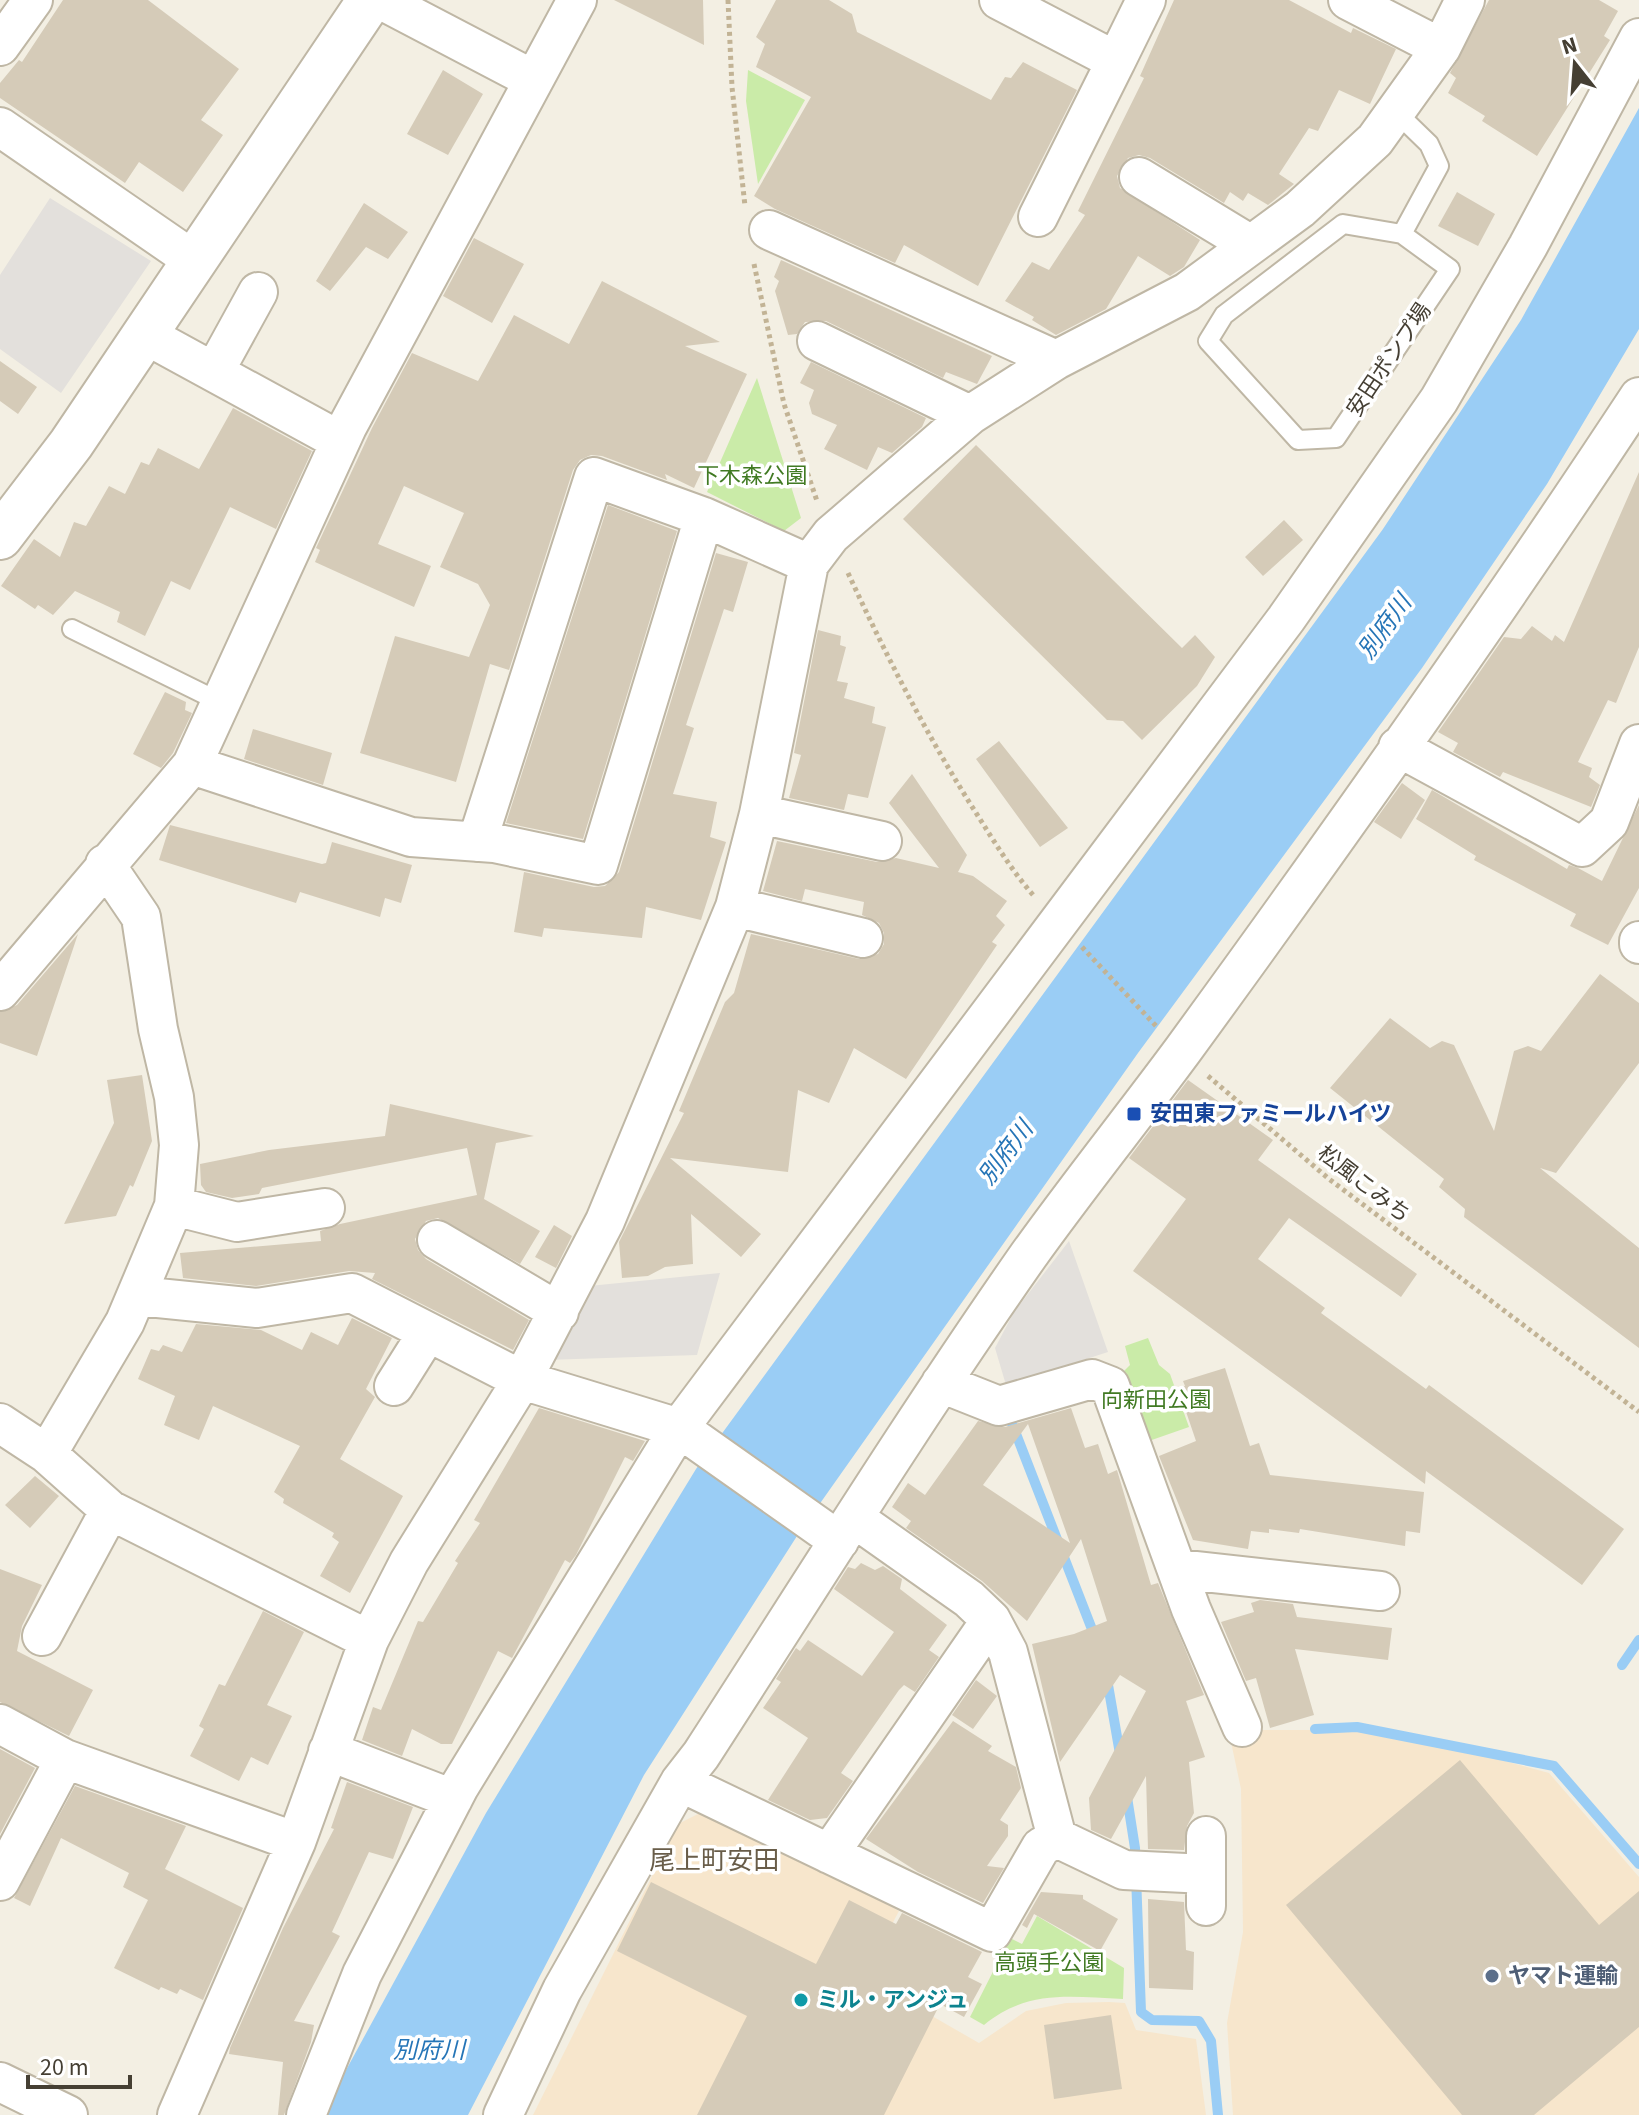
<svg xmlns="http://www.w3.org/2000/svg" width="1639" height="2115" viewBox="0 0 1639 2115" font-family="'Source Sans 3','Noto Sans JP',sans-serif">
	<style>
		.commercial { fill: #f7e6cc }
		.green { fill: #caeba8 }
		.parking { fill: #e3e0dc }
		.water { fill: #9acdf5 }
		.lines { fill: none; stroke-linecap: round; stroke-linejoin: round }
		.stream { stroke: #9acdf5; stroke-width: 10 }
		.building { fill: #d5cbb8; fill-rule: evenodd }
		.service-casing { stroke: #bfb7a5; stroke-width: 22 }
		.minor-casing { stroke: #bfb7a5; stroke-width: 42 }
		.tertiary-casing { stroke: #bfb7a5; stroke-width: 48 }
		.path { stroke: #c2b395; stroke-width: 5; stroke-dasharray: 4 4; stroke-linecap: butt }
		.service { stroke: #fff; stroke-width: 18 }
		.minor { stroke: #fff; stroke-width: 38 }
		.tertiary { stroke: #fff; stroke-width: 44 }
		.transit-dot { fill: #1a4fb4; stroke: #fff; stroke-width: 3 }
		.service-dot { fill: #5c6f8a; stroke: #fff; stroke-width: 3 }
		.culture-dot { fill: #0f9aa8; stroke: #fff; stroke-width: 3 }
		.labels { text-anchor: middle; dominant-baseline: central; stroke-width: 7; stroke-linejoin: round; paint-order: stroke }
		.street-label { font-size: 22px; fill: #453f33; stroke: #fff }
		.park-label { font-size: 22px; fill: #417a23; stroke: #fff }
		.transit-label { font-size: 22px; font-weight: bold; fill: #164399; stroke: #fff; text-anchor: start }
		.service-label { font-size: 22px; font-weight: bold; fill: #4e5e75; stroke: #fff; text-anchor: start }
		.culture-label { font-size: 22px; font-weight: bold; fill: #0d838f; stroke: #fff; text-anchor: start }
		.water-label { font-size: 24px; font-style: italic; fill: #2575b7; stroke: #fff }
		.quarter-label { font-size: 26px; fill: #695d49; stroke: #fff }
	</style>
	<rect width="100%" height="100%" fill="#f3efe3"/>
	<path class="commercial" d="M1261,1730H1354L1471,1752L1549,1773L1639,1877V2115H1233L1227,2023L1243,1932L1241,1789L1231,1742Z
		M702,1812L840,1878L899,1911L864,1977L979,2043L1026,2011L1066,2003L1109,2002L1125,2003L1136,2030L1196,2039L1206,2115H533L678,1824Z"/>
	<path class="green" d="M748,70L805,100L758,184L746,101Z
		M757,378L801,518L784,531L707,492Z
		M1148,1338L1159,1365L1170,1374L1189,1427L1146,1442L1122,1373L1130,1365L1125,1346Z
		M1037,1916L1124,1968L1123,1999C1070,1997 1028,1989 984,2025L970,2017L1010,1938L1022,1944Z"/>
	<path class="parking" d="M50,198L151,261L61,393L0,349V275Z
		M1069,1241L1108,1352L1006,1385L995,1348L1014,1312Z
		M720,1273L697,1355L546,1360L589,1286Z"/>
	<path class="water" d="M1639,108V329L1547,484L1422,668L1138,1053L797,1536L644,1775L468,2115H327L339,2083L486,1813L696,1469L1383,529L1521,320Z"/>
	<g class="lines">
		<path class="stream" d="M1011,1421L1095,1637
			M1622,1665L1639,1640
			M1107,1679L1120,1754
			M1315,1729L1357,1727L1554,1766L1639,1864
			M1127,1797L1135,1848L1141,2012L1152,2020L1199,2021L1211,2041L1218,2115"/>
	</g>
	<path class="building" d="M63,0H148L239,69L201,120L223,135L183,192L139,162L125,183L0,98V83L19,60L22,62Z
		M614,0H703L704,45Z
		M776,0H829L852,14L857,32L991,100L1005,77L1011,78L1023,62L1077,90L978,286L904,245L895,263L775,209L754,196L811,97L756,67L765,44L756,37Z
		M1174,0H1289L1351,33L1353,28L1396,49L1370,104L1339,90L1318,131L1309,128L1279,174L1294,184L1268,205L1248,193L1243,201L1230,192L1224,203L1150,158L1139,155L1128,158L1117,176L1120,188L1200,240L1184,267L1170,276L1138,256L1106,309L1056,335L1032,320L1034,317L1005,301L1032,262L1049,270L1085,215L1078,211L1144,78L1140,76Z
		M1489,0H1599L1618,11L1604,36L1610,40L1537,156L1482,121L1485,116L1448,93L1456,78L1450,73Z
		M443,70L483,94L448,155L407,134Z
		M1457,192L1495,214L1478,246L1438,226Z
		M364,203L408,232L388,259L366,247L330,291L316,281Z
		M474,238L524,264L492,323L443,296Z
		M781,260L992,356L977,384L946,372L943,378L826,321L805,322L797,334L788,335L775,291L779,281L774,277Z
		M602,281L720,342L685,346L747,374L694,488L665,474L667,480L602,456L591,455L580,460L573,470L509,670L490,664L456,782L360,753L395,636L469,657L490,605L478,584L440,567L464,513L404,486L378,544L431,566L414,607L315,562L320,550L316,548L372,428L412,353L478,381L514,315L569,344Z
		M0,361L37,387L18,414L0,401Z
		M811,362L926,418L922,427L892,453L878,447L867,470L824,449L837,425L812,414L809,403L814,390L800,383Z
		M233,408L312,451L276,529L230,507L190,590L171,581L145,636L117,622L120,612L75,591L53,615L38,605L35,609L1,586L34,539L60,557L74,522L86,526L109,486L125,494L141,462L149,465L158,448L199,469Z
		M976,445L1182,648L1195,635L1215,657L1197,686L1142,740L1123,721L1107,720L903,519Z
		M1639,472V647L1616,703L1608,700L1578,762L1592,768L1589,777L1600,785L1591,807L1503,772L1500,777L1453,752L1458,743L1438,732L1504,637L1521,639L1532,626L1552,641L1555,635L1564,642Z
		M608,505L677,531L583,839L506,823Z
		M1284,520L1303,540L1263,576L1245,557Z
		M716,553L748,562L733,612L724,609L686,725L694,728L673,794L717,802L710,837L726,842L701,920L646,907L642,938L544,928L542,937L514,932L524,872L594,887L605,886L619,872Z
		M818,630L841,636L840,645L846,647L837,681L848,683L844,698L875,707L872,723L886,727L868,798L848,794L844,810L789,798L801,755L794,753Z
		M165,692L186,702L185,710L192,713L173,753L161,768L133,754Z
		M253,729L332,753L323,785L244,759Z
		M999,741L1068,828L1040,847L976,759Z
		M912,774L967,855L958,872L973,876L1007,901L996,916L1005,925L992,942L997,945L906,1079L854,1048L829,1103L798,1090L788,1172L670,1158L761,1234L741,1257L691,1214L693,1264L665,1267L648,1276L622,1278L619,1242L684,1113L679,1111L725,1002L734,993L751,934L859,959L878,954L884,944V933L879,923L862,915L864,902L805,889L802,901L763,891L777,841L877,862L896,858L939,868L889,803Z
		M1402,783L1425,800L1401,839L1374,822Z
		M1432,790L1567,869L1569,865L1578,868L1602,881L1639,805V888L1608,945L1570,926L1576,914L1474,860L1476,856L1416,819Z
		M170,825L322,864L326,863L332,842L412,865L401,903L385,898L380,917L300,892L296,903L159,860Z
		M78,934L37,1056L0,1043V1012L17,1005Z
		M1600,974L1639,1003V1063L1556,1173L1540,1168L1639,1248V1348L1464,1217L1465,1209L1439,1187L1444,1179L1330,1088L1390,1018L1430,1048L1442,1041L1454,1045L1494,1131L1514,1051L1528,1046L1541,1051Z
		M142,1075L152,1141L133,1187L130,1185L116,1216L64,1224L114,1123L107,1080Z
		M1188,1080L1273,1140L1258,1160L1417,1274L1401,1297L1289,1218L1258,1259L1325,1308L1321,1313L1426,1389L1429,1385L1624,1529L1582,1585L1426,1471L1425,1484L1133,1271L1186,1199L1129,1158Z
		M390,1104L534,1136L496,1143L484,1199L540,1231L520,1264L438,1218L426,1221L415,1239L418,1250L426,1259L529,1320L513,1350L372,1279L375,1273L349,1271L256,1286L183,1278L180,1253L321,1241L320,1231L340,1224L477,1195L467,1148L262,1188L259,1194L232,1198L206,1192L201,1185L200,1164L269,1150L385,1136Z
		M554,1225L572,1236L556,1268L535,1257Z
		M352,1318L392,1338L366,1389L375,1397L340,1459L403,1496L350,1593L320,1576L339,1542L332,1537L334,1533L283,1503L284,1499L274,1492L300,1446L213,1406L199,1440L164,1425L175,1396L138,1379L151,1349L159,1351L163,1345L182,1352L196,1324L261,1330L302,1350L311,1332L338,1345Z
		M1225,1368L1250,1446L1259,1443L1270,1475L1424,1492L1420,1533L1406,1531L1405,1546L1300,1529L1299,1533L1269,1529V1533L1251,1531L1248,1549L1193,1540L1159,1456L1196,1441L1178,1388L1185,1386L1183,1381Z
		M539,1408L645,1441L633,1461L625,1457L576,1555L570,1563L565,1560L512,1658L498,1651L452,1744H441L412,1729L402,1756L362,1740L373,1707L381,1710L418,1621L423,1622L458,1563L455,1561L480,1523L474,1520Z
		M1071,1408L1085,1448L1098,1444L1108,1474L1117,1470L1151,1585L1158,1583L1204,1695L1186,1701L1205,1757L1189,1762L1194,1813L1187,1826L1184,1850L1148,1849L1146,1776L1111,1839L1091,1830L1089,1798L1146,1691L1120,1675L1060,1762L1032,1644L1074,1634L1107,1621L1081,1539L1027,1621L982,1581L906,1528L911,1521L892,1507L908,1483L925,1495L978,1421L1005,1427ZM1028,1424L1070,1543L983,1485Z
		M35,1476L59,1496L30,1528L5,1505Z
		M861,1563L875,1570L883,1566L902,1579L900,1589L947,1625L929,1650L939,1657L915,1692L904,1685L899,1690L841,1773L853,1781L827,1818L810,1820L768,1800L808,1738L763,1708L781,1682L776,1679L796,1648L800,1651L808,1640L862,1676L894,1632L834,1589L848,1567L855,1569Z
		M0,1569L42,1585L22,1626L17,1651L93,1690L69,1736L0,1702Z
		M1260,1600L1293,1604L1297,1617L1392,1628L1388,1660L1295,1649L1314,1715L1270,1728L1256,1678L1246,1681L1221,1622L1254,1612L1251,1603Z
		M263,1611L304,1632L267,1705L292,1716L268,1765L251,1757L239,1781L190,1756L204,1729L199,1726L219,1684L225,1686Z
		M976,1680L997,1696L973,1729L952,1715Z
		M953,1721L992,1746L988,1751L1016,1767L1021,1788L1000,1820L1008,1825V1836L987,1866L1004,1868L983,1903L918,1872L866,1839Z
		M0,1749L35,1768L0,1834Z
		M1460,1760L1599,1925L1639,1891V2027L1534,2115H1462L1286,1905Z
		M347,1782L413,1807L393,1859L369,1852L332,1932L340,1936L294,2021L314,2025L311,2042L284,2115H278L283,2062L229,2054L230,2048L283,1928L334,1829L331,1828Z
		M75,1786L186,1826L165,1869L243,1908L203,2000L180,1989L177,1994L161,1987L159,1990L114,1968L148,1900L123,1887L129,1873L61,1838L30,1906L14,1898Z
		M651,1882L816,1964L849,1900L896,1924L902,1913L982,1952L968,1977L982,1984L964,2017L940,2004L884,2115H697L747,2016L617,1951Z
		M1041,1892L1083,1895V1899L1118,1919L1100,1951L1034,1914L1027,1928L1022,1925Z
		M1148,1899L1184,1902L1186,1950L1194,1952L1193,1990L1149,1988Z
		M1111,2015L1122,2089L1054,2099L1044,2025Z"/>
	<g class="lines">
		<defs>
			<path id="service" d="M1396,112L1429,144L1439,166L1402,234L1450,269L1336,438L1298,440L1208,341L1224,315L1343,224L1402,234
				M72,629L220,702"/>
			<path id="minor" d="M381,0L534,80
				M999,0L1116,61L1146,0
				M1348,0L1441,48
				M0,46L33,0
				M0,127L196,262
				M1139,177L1251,245
				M1038,217L1116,61
				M769,230L1056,360
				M146,335L340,441
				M817,341L970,415
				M214,372L258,292
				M1398,747L1582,847L1609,822L1639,744
				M192,765L411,837L494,843L598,865L704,517L809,564
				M759,814L882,841
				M477,842L594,477L704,517
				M735,907L863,938
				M1639,941V944
				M0,991L192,765L347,427L577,0
				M174,1206L237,1222L325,1208
				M437,1240L559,1312
				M138,1296L257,1308L352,1293L522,1380L679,1428L839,1541
				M941,1383L999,1406L1092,1379L1110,1386L1191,1609L1242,1727
				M394,1386L428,1332
				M0,1423L47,1454L110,1510L369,1640
				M47,1454L125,1322L174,1206L179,1145L174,1097L158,1029L141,917L105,864
				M854,1518L969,1599L991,1620L1008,1652L1057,1838
				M1177,1569L1380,1591
				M42,1636L110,1510
				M0,1724L65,1759L296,1842
				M328,1751L453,1799
				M680,1782L992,1932L1041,1847L1057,1838L1124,1870L1206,1874
				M829,1854L991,1620
				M0,1881L65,1759
				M1206,1906V1836
				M0,2082L68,2115
				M177,2115L296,1842L369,1640L409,1562L522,1380L605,1221L735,907L759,814L809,564L831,535L970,415L1056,360L1187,292L1300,209L1375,140L1441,48L1465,0
				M306,2115L362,1974L459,1787L679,1428L1286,619L1439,400L1528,246L1639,38
				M503,2115L562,1990L680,1782L701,1755C809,1588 914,1419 1028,1256C1078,1186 1132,1119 1183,1050C1339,836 1493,619 1639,397"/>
			<path id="tertiary" d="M0,537L71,444L370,0"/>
		</defs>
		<use href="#service" class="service-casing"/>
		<use href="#minor" class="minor-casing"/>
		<use href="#tertiary" class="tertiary-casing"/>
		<path class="path" d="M728,0L732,87L745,206
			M754,264L784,404L817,501
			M848,573C885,653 924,730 971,805C991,836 1010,869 1034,896
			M1082,947L1157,1027
			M1208,1076L1329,1179L1639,1412"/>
		<use href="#service" class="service"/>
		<use href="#minor" class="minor"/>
		<use href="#tertiary" class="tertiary"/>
	</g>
	<rect class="transit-dot" x="1126" y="1106" width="16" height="16" rx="4"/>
	<circle class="service-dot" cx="1492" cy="1976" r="8"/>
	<circle class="culture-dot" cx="801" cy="2000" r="8"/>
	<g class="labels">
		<g class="street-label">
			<text transform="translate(1389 360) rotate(-56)">安田ポンプ場</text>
			<text transform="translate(1364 1184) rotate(38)">松風こみち</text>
		</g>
		<g class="park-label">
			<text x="752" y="476">下木森公園</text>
			<text x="1156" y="1400">向新田公園</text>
			<text x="1049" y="1963">高頭手公園</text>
		</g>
		<g class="transit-label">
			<text x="1150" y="1114">安田東ファミールハイツ</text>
		</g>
		<g class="service-label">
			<text x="1508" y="1976">ヤマト運輸</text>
		</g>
		<g class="culture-label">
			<text x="817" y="2000">ミル・アンジュ</text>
		</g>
		<g class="water-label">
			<text transform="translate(1385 627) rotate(-54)">別府川</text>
			<text transform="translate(1006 1153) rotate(-53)">別府川</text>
			<text x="429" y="2050">別府川</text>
		</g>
		<g class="quarter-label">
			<text x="714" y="1860">尾上町安田</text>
		</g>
	</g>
	<g transform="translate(1575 64) rotate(343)" stroke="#ffffff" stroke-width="6" paint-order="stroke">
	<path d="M0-6L14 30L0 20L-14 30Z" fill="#453f33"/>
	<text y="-12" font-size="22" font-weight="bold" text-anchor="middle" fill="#453f33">N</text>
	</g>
	<path d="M28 2075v12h102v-12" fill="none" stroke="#453f33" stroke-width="4"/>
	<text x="40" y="2075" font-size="24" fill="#453f33" stroke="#ffffff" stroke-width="6" paint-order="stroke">20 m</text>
</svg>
